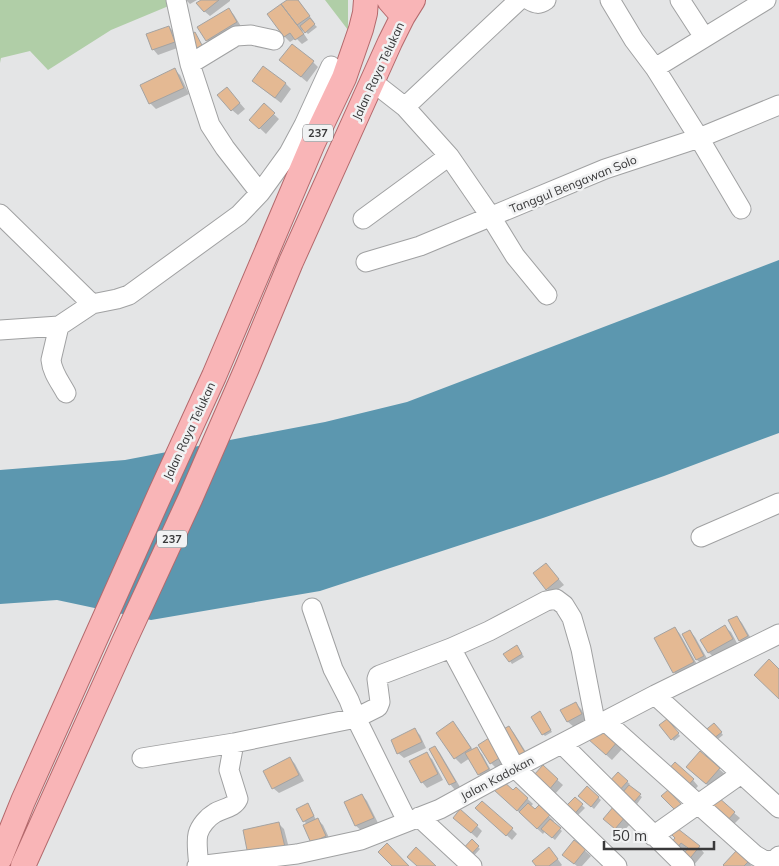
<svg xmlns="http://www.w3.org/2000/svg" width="779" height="866" viewBox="0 0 779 866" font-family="Mulish,sans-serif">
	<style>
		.green { fill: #b0cea7 }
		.water { fill: #5c97af }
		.shadow { fill: #0003 }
		.building { fill: #e4b993; stroke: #a4a3a2 }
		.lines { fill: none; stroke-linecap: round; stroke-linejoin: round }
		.minor-casing { stroke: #a0a1a2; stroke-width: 21 }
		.major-casing { stroke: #b3696c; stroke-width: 26 }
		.minor { stroke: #fff; stroke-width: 19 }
		.major { stroke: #f9b5b7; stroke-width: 24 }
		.labels { text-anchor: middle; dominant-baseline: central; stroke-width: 5; stroke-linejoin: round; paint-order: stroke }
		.shield { fill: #f1f2f3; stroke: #707072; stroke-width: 1 }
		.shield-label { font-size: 11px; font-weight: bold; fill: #39393a }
		.street-label { font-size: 12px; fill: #39393a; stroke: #f1f2f3 }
	</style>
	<rect width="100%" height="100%" fill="#e4e5e6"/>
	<path class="green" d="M0,0H170L171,5L111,30L48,70L30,51L1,58L0,63Z
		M325,0H348V30Z"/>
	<path class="water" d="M779,260V433L664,476L543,518L320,591L151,620L57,600L0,604V470L125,460L325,422L407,402Z"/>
	<path class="shadow" d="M186,0H197L190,4Z
		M203,0H230V1L210,16L204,11Z
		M289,0H298L314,22L313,23L317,27L308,34L304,30L302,31L308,40L302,44L296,38L290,42L285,37L269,14Z
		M229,9L234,15L242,28L212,46L207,40Z
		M169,27L175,33L180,47L158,55L153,49Z
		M281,60L313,62L318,67L307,82Z
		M263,67L286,84L291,89L281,103L259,86L253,81Z
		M175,70L180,75L189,94L156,109L150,103Z
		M232,94L245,109L238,115L232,110Z
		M264,105L279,119L266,134L251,120Z
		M546,564L564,585L552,594L547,589Z
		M737,617L742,623L753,642L745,646L740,641Z
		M725,627L731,632L738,645L715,658L709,653L702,640Z
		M675,628L680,634L699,668L680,678L674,672Z
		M690,631L695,637L709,662L703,665L697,660L684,634Z
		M519,649L524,657L512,664L505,654Z
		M576,704L581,709L587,720L574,727L568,722L562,711Z
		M542,715L552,732L545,736L543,734Z
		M453,723L458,728L473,750L476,749L482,754L493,774L484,780L479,774L470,758L461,764L455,758L438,733Z
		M669,723L680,736L674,741L672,739Z
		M509,727L514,733L531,760L522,765Z
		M717,727L723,735L712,744Z
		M600,728L623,748L612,760L595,745Z
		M415,730L420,735L426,748L404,758L398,753Z
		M489,740L506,763L497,769L491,763L480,746Z
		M435,747L440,753L460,787L455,790L450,784Z
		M700,753L725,774L712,789L693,773Z
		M426,754L432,759L443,780L427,788L422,782Z
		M290,758L295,764L304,781L279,793L273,788Z
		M543,767L563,785L555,794L540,782Z
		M667,773L693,780L698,786L690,795Z
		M618,774L630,784L628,786L642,797L637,804L633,800L620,795Z
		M516,788L533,804L530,807L535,811L539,807L554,821L553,823L562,831L555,840L545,831L543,834L501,796L513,792Z
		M587,788L601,800L594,809L580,796Z
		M362,795L367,801L378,823L362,831L356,826L346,803Z
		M575,799L585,808L575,818Z
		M308,805L310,807L316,820L317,819L323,825L331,842L318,848L307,824L304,821Z
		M712,807L734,813L740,818L733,825Z
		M614,808L631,823L621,834L610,824Z
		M483,813L512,829L517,834L512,840Z
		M460,823L477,826L482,831L477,838Z
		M279,824L284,829L290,852L244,831Z
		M677,838L699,847L704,853L693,866L688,862L690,849L687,847L681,855L670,846Z
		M472,841L480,849L469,861Z
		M575,842L591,856L582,866H577L569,860Z
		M554,854L562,865L561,866H537Z
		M748,862L752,866H726Z"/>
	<path class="building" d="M201,0H219L204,12L196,3Z
		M287,0H298L310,16L297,25L281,4Z
		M281,4L304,34L295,40L290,33L284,37L267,14Z
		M229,8L237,22L206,41L197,27Z
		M310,18L315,24L305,33L300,26Z
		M169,26L175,42L152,50L146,34Z
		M195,32L203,47L193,54L186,37Z
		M292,44L314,61L301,77L279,60Z
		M263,66L286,83L275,98L252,81Z
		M175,68L184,88L149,104L140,85Z
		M227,87L240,103L231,111L217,95Z
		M264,103L275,113L259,129L249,120Z
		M546,563L559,579L546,590L533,573Z
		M737,616L748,636L739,641L728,620Z
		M725,625L733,639L708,653L700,640Z
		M675,627L694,662L673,673L654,638Z
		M690,630L704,656L696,660L682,634Z
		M517,645L522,654L509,662L503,654Z
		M769,659L779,669V699L754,675Z
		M576,702L582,714L567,722L560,710Z
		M540,711L551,730L542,735L531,717Z
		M667,719L679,733L671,740L659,725Z
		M453,721L471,748L454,759L436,733Z
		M714,723L722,732L709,742L702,733Z
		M509,726L526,754L515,761L498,732Z
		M600,726L618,741L606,755L588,739Z
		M415,728L422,742L397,754L391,740Z
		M489,738L501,757L490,764L478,745Z
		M435,746L456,782L449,785L429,749Z
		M477,747L489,769L478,775L465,753Z
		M700,751L720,768L706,784L686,767Z
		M427,752L438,774L421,783L409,761Z
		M290,757L299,775L272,789L263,771Z
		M675,762L694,779L684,790L665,773Z
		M543,765L558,779L549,790L533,776Z
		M618,772L628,781L617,793L607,784Z
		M503,781L513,790L516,787L528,798L517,811L494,790Z
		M629,785L641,794L634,802L622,793Z
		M587,786L599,797L591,807L578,796Z
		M668,790L682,805L676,811L661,796Z
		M362,794L374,818L355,826L344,802Z
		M575,797L583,804L572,817L563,809Z
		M718,797L735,812L727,821L711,807Z
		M482,801L513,828L506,836L475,808Z
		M308,803L314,816L303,822L296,809Z
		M528,803L535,809L539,805L550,815L537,829L519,812Z
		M614,806L626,816L615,829L603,819Z
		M460,809L478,825L471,833L453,818Z
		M318,818L326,836L311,843L303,825Z
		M550,819L561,828L552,838L541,829Z
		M279,822L285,847L248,855L243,830Z
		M673,825L700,846L687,862L681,857L688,848L681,843L675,851L668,846L675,838L668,831Z
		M472,839L479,846L466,860L459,853Z
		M574,840L586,849L574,864L562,855Z
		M387,843L409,866H392L378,852Z
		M416,847L436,866H417L407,857Z
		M549,847L558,859L549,866H536L532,861Z
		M737,850L749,861L744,866H724L723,865Z"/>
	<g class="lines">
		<defs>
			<path id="minor" d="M529,0C536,4 539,5 546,0
				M610,0L634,40L655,68L699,138L741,209
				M680,0L704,37
				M190,64L236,36L251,35L274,40
				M655,68L766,0
				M373,82L405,107L449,156L491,217L515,256L547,295
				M405,107L519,0
				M260,193L289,153L304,125L331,66
				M0,214L92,304L117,299L129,295L239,215L260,193L225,148L210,125L190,64L176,0
				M363,219L449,156
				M366,262L420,246L605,169L699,138L779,105
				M0,330L59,326
				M66,393C60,382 52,372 51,360L59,326L92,304
				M701,537L779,503
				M312,608L333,669L349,700L356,718L407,821
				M655,695L779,808
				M605,721L755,855L765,861L775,860L779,856
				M596,726L581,649L572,618L564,605L556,599L546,601L489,631L451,648L515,768L617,866
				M562,744L685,866
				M142,758L234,743L356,718L378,707L380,702L377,679L378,676L380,675L451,648
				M419,817L472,866
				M653,836L741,774
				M197,866L297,854L361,840L440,809L515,768L655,695L779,634
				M199,866C198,857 196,842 198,834C200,826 208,817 215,813C223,808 234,808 238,799L229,770L234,743"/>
			<path id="major" d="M389,0L403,16
				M0,858L23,801L160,494L214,376L313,143L344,78L361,29L365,13L366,0
				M23,866L123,644L190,499L247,368L291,262L390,42L403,16L413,0"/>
		</defs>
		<use href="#minor" class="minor-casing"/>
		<use href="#major" class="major-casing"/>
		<use href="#minor" class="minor"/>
		<use href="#major" class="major"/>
	</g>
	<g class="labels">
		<g class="shield">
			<rect x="303" y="124.5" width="30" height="17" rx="4"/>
			<rect x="157" y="530.5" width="30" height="17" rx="4"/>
		</g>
		<g class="shield-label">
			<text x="318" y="133">237</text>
			<text x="172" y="539">237</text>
		</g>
		<g class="street-label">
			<text transform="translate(378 71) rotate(-65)">Jalan Raya Telukan</text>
			<text transform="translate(573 184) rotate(-22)">Tanggul Bengawan Solo</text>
			<text transform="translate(189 431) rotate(-65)">Jalan Raya Telukan</text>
			<text transform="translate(497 778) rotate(-28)">Jalan Kadokan</text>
		</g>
	</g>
	<path d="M604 841v8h110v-8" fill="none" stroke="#39393a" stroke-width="2.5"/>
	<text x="612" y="841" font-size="15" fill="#39393a" stroke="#f1f2f3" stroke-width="4" paint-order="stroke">50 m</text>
</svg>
